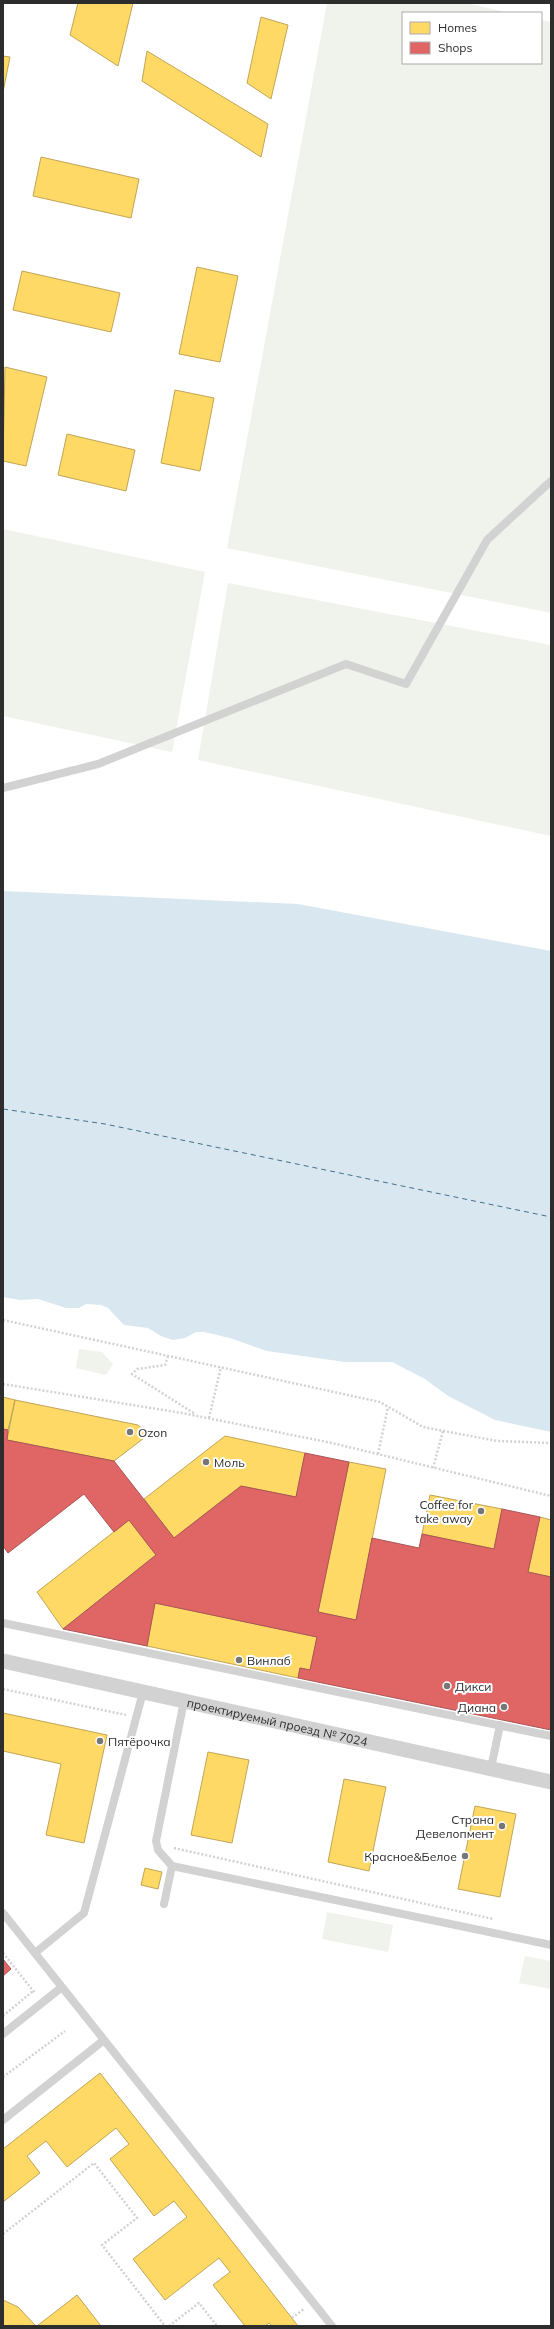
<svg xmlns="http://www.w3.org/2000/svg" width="554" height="2329" viewBox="0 0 554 2329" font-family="Mulish,sans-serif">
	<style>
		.green { fill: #f0f3ec }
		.water { fill: #d9e8f0 }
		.homes { fill: #ffd966; stroke: #c0a555 }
		.shops { fill: #e06666; stroke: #a55 }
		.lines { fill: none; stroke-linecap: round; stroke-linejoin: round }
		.ferry { stroke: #41718a; stroke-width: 1; stroke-dasharray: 5 4; stroke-linecap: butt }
		.path { stroke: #d2d2d2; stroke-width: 2.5; stroke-dasharray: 2 2; stroke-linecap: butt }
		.lane { stroke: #d2d2d2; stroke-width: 8 }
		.street { stroke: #d2d2d2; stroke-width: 15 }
		.poi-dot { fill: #767676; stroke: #fff; stroke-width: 1.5 }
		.labels { text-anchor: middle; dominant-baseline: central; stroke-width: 4; stroke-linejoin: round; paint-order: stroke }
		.poi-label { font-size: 12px; fill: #2d2d2d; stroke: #fff; text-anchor: start }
		.street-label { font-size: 12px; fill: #2d2d2d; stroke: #fff }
	</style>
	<rect width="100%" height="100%" fill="#fff"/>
	<path class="green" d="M327,3H466L510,13H403V63H541V20L551,22V613L227,548Z
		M3,529L205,572L172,752L3,716Z
		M228,583L551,645V836L198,760Z
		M79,1349L102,1352L113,1364L106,1375L76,1368Z
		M327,1912L393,1925L388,1952L322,1939Z
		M525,1956L551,1961V1989L519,1983Z"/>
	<path class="water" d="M3,891L298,904L551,951V1432L495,1420L448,1396L425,1379L392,1362H345L267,1351L230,1338L204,1332H196L185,1338L173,1340L161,1336L148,1328L124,1325L108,1308L101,1305L86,1304L79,1308H66L38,1299L20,1300L3,1297Z"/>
	<path class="homes" d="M78,3H133L118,66L70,35Z
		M261,17L288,25L271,99L247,83Z
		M147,51L268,124L261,157L142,81Z
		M3,56L10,57L3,92Z
		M41,157L139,179L131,218L33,196Z
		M197,267L238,276L220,362L179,354Z
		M22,271L120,293L111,332L13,310Z
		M5,367L47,377L26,466L3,461Z
		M175,390L214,398L200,471L161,463Z
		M67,434L135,450L126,491L58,475Z
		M3,1397L15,1400L8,1430L3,1429Z
		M15,1400L138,1425L145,1431L144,1438L114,1461L7,1440Z
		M225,1436L305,1453L296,1497L241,1486L174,1538L144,1499Z
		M349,1462L386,1469L356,1620L318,1612Z
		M430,1495L502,1509L494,1549L422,1534Z
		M540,1517L551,1520V1577L528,1572Z
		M129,1520L156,1555L63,1629L37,1592Z
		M155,1603L317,1637L310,1670L300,1668L298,1678L147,1646Z
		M3,1713L107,1735L84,1843L46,1835L61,1764L3,1751Z
		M208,1752L249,1760L232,1843L191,1835Z
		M344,1779L386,1787L369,1871L328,1862Z
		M475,1806L516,1814L500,1897L458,1889Z
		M145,1868L162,1872L158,1889L141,1885Z
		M100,2073L235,2245L298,2326H272L269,2323L265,2326H245L213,2285L230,2272L219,2258L165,2300L133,2259L187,2217L174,2201L154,2216L110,2159L129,2144L116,2128L67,2167L46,2141L27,2156L40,2173L3,2202V2149Z
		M77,2295L101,2326H37Z
		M3,2300L18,2307L36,2326H3Z"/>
	<path class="shops" d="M3,1429L8,1430L7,1440L114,1461L174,1538L241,1486L296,1497L305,1453L349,1462L318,1612L356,1620L372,1538L419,1548L422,1534L494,1549L502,1509L540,1517L528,1572L551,1577V1730L298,1678L300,1668L310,1670L317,1637L155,1603L147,1646L63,1629L156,1555L129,1520L114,1532L84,1494L8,1553L3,1546Z
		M3,1959L11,1969L3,1976Z"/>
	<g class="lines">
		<path class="ferry" d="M3,1109L105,1124L551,1217"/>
		<path class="path" d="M3,1320L380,1402L423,1427L497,1441L551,1443
			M168,1356L165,1365L137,1369L132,1374L195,1414
			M3,1384L182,1413L332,1443L551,1496
			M209,1418L221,1367
			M378,1454L388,1407
			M433,1468L443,1431
			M3,1689L126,1715
			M174,1848L493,1919
			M3,1953L35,1993
			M3,2016L33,1991
			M3,2077L65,2031
			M3,2234L94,2163L137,2218L102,2245L165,2326
			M292,2318L304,2309
			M169,2326L199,2303L217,2326"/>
		<path class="lane" d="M3,788L98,764L346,664L406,684L487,540L551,481
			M3,1623L551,1736
			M184,1701L156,1841L158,1850L172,1866L551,1945
			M491,1768L500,1725
			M164,1904L172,1866
			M3,1913L332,2326
			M35,1953L84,1913L143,1692
			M3,2034L62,1987
			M3,2120L104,2040"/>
		<path class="street" id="s1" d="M3,1661L551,1782"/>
	</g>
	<g class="poi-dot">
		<circle cx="130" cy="1432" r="4"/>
		<circle cx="206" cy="1462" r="4"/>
		<circle cx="481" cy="1511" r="4"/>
		<circle cx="239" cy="1660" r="4"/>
		<circle cx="447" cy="1686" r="4"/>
		<circle cx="504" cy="1707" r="4"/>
		<circle cx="100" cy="1741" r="4"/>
		<circle cx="502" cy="1826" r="4"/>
		<circle cx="465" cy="1856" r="4"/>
	</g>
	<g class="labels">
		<g class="poi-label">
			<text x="138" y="1432">Ozon</text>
			<text x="214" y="1462">Моль</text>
			<text x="473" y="1504" text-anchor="end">Coffee for<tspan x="473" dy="14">take away</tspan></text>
			<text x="247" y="1660">Винлаб</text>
			<text x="455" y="1686">Дикси</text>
			<text x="496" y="1707" text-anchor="end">Диана</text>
			<text x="108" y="1741">Пятёрочка</text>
			<text x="494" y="1819" text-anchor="end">Страна<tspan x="494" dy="14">Девелопмент</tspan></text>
			<text x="457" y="1856" text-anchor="end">Красное&amp;Белое</text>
		</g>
		<g class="street-label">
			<text stroke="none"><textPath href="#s1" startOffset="281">проектируемый проезд № 7024</textPath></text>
		</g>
	</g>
	<rect width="554" height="2329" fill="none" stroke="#2d2d2d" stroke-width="8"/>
	<rect x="402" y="12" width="140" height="52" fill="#ffffff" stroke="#ababab"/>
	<rect x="410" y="22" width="20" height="12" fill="#ffd966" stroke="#ababab"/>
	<text x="438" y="32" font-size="12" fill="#2d2d2d">Homes</text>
	<rect x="410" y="42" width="20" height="12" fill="#e06666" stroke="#ababab"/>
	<text x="438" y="52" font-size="12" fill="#2d2d2d">Shops</text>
</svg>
